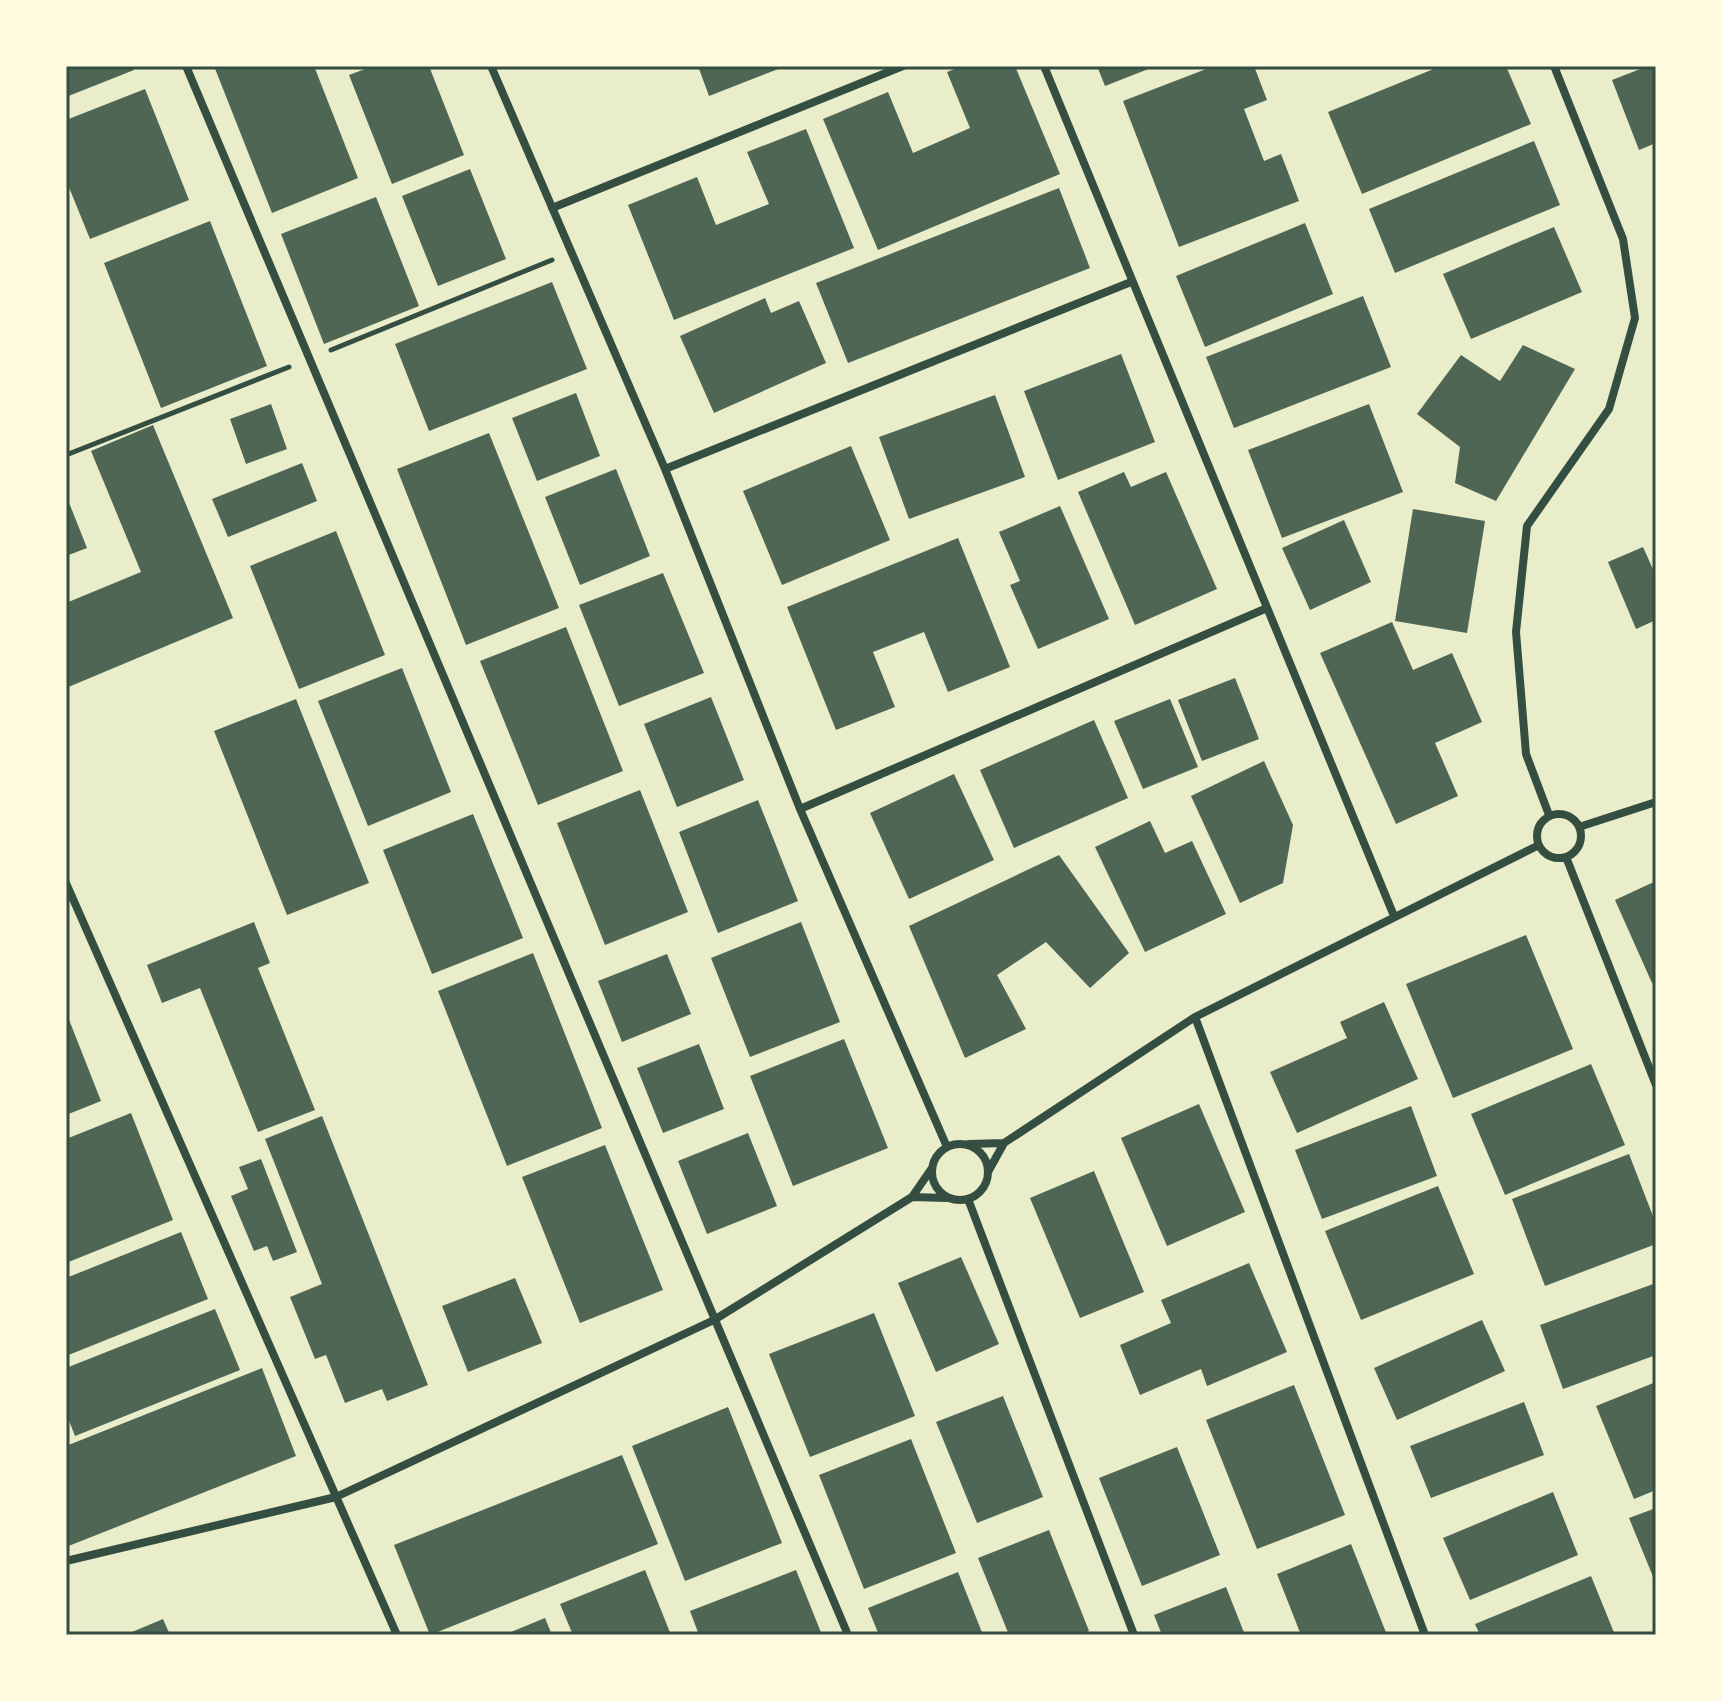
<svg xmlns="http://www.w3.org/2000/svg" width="1722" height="1701" viewBox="0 0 1722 1701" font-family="'Sofia Sans Condensed',sans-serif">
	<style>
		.building { fill: #4f6655 }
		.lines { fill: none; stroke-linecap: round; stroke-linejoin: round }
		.path { stroke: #344e41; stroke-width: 5 }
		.minor { stroke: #344e41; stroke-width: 8 }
		.neatline { fill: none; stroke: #344e41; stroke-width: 3 }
	</style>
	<rect width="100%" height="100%" fill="#e9edc9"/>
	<path class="building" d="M66,66H133L134,70L66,97Z
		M214,66H314L358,178L272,213Z
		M373,66H429L464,155L392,184L349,75Z
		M698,66H786L709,96Z
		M962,66H1015L1060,174L878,250L823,119L888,92L913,153L970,128L947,72Z
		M1097,66H1156L1105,86Z
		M1214,66H1254L1267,100L1244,109L1264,161L1281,154L1299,201L1179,247L1123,101Z
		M1441,66H1506L1531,124L1362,194L1328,112Z
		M1648,66H1656V143L1639,150L1612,80Z
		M145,89L189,200L90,239L66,180V120Z
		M806,129L854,248L674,320L628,205L697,177L716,225L769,204L747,152Z
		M1534,141L1560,205L1395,273L1369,209Z
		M470,169L506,259L438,286L402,196Z
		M1059,188L1090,268L848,363L816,283Z
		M376,197L419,306L324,344L281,234Z
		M210,221L267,366L161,408L104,263Z
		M1305,223L1333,294L1205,347L1176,276Z
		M1554,227L1582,292L1471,339L1443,274Z
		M552,282L587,369L429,431L395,344Z
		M1363,296L1391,367L1234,428L1206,357Z
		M765,298L771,313L799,301L826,363L714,413L680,336Z
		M1523,345L1575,369L1496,501L1455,483L1460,447L1417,414L1461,355L1500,381Z
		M1121,354L1155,442L1058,480L1024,391Z
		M576,393L600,456L537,481L512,418Z
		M995,395L1025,477L909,519L879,437Z
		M271,404L287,449L246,464L230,419Z
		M1369,404L1403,492L1282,538L1248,450Z
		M153,425L233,618L66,688V603L141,572L91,451Z
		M489,433L559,608L466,645L397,469Z
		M851,446L890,540L782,585L743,491Z
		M302,463L317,501L228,537L212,499Z
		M616,469L650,556L580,585L545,497Z
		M1124,472L1131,487L1166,472L1217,589L1135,625L1078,492Z
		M66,495L87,548L66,556Z
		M1060,506L1109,619L1038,649L1010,585L1020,581L999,532Z
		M1413,509L1485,521L1467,633L1395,621Z
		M1344,520L1371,582L1310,610L1282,548Z
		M336,531L385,655L299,689L250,566Z
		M958,538L1010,667L948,692L924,632L873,652L895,707L836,730L787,607Z
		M1643,547L1656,576V620L1636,629L1608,562Z
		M663,573L704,673L619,706L579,605Z
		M1392,622L1413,670L1452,653L1482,722L1435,743L1458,796L1396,824L1320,653Z
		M566,627L623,771L538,805L480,661Z
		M402,668L451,792L368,826L318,701Z
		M1235,678L1259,739L1202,761L1178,700Z
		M711,697L744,780L677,807L644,724Z
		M296,699L369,883L287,915L214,731Z
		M1170,699L1198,767L1143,789L1114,721Z
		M1094,720L1128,798L1014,848L980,770Z
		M1264,761L1293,825L1283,883L1240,903L1191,796Z
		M954,774L994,860L909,899L870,813Z
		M640,790L688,912L605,945L557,823Z
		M758,800L798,901L718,933L679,832Z
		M473,814L523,938L432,974L383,850Z
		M1150,821L1165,853L1192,841L1226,914L1145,952L1095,847Z
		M1059,855L1129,953L1090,988L1046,942L997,975L1026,1029L965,1058L909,926Z
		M1656,881V981L1652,983L1615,900Z
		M254,922L270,963L258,968L315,1110L258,1132L200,988L162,1003L147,965Z
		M801,922L840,1022L750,1057L711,958Z
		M1526,935L1573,1049L1453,1098L1406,984Z
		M533,953L602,1128L507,1166L438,991Z
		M667,954L691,1014L622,1042L598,981Z
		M1384,1002L1418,1079L1297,1133L1270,1072L1347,1038L1340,1022Z
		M66,1012L101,1101L66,1115Z
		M844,1039L888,1148L793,1186L750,1076Z
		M699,1044L724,1109L663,1133L637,1068Z
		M1591,1064L1625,1145L1505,1195L1471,1114Z
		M1199,1104L1245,1212L1167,1246L1121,1138Z
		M1411,1106L1437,1176L1322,1219L1295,1150Z
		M131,1113L173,1220L66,1263V1139Z
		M322,1116L428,1385L387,1401L382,1389L345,1403L326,1355L315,1359L290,1297L322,1284L265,1139Z
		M748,1133L777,1206L707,1234L678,1161Z
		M605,1145L663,1290L580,1323L522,1177Z
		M1629,1154L1656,1224V1244L1545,1286L1512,1199Z
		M261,1159L297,1252L273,1261L267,1246L254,1251L231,1196L248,1189L239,1167Z
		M1094,1171L1144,1292L1080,1318L1030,1198Z
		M1438,1186L1474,1274L1361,1320L1325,1231Z
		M181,1232L208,1299L66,1356V1278Z
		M961,1257L999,1344L936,1372L898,1283Z
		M1249,1263L1287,1352L1207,1386L1201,1369L1140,1395L1120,1345L1171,1323L1161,1300Z
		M515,1278L542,1343L468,1372L442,1306Z
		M1656,1283V1355L1563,1389L1540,1325Z
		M215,1309L240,1370L75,1436L66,1413V1368Z
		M874,1313L915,1416L810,1457L769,1354Z
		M1482,1320L1505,1371L1397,1420L1374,1368Z
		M262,1368L296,1456L66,1547V1446Z
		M1656,1382V1490L1634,1499L1596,1406Z
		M1294,1385L1345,1515L1257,1549L1206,1420Z
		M1003,1396L1043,1497L977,1523L936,1422Z
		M1524,1402L1544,1455L1431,1498L1410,1446Z
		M728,1407L782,1543L685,1581L632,1446Z
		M911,1439L956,1553L864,1589L819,1475Z
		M1177,1447L1220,1555L1142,1586L1099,1478Z
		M622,1455L658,1544L430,1635L394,1545Z
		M1553,1492L1578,1555L1470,1600L1443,1538Z
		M1656,1508V1584L1629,1518Z
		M1049,1530L1089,1631L1080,1635H1009L978,1558Z
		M1351,1544L1387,1635H1301L1277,1574Z
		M645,1570L671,1635H573L560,1604Z
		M796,1570L822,1635H699L690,1611Z
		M958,1572L983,1635H879L868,1608Z
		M1591,1576L1615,1635H1480L1475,1624Z
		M1226,1587L1245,1635H1162L1154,1615Z
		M545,1618L552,1635H504Z
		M163,1619L170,1635H125Z"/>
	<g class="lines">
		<path class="path" d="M331,350L552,260
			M66,455L289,367"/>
		<path class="minor" d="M186,66L848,1635
			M491,66L665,469L800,809L947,1147
			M1044,66L1394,916
			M552,208L903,66
			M665,469L1131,282
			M800,809L1267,608
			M1537 836a22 22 0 1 1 44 0a22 22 0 1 1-44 0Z
			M1549,815L1526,754L1516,632L1527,526L1609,409L1635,318L1623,239L1554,66
			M1579,827L1656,802
			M1566,857L1656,1085
			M66,883L397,1635
			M1195,1017L1425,1635
			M932 1172a28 28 0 1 1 56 0a28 28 0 1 1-56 0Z
			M969,1144L1004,1143
			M988,1172L1004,1143L1195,1017L1539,845
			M912,1197L947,1198
			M968,1199L1134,1635
			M66,1561L336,1497L714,1320L912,1197L932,1168"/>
	</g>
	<rect width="1722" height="1701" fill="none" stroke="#fefae0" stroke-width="136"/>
	<rect x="68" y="68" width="1586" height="1565" class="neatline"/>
</svg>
